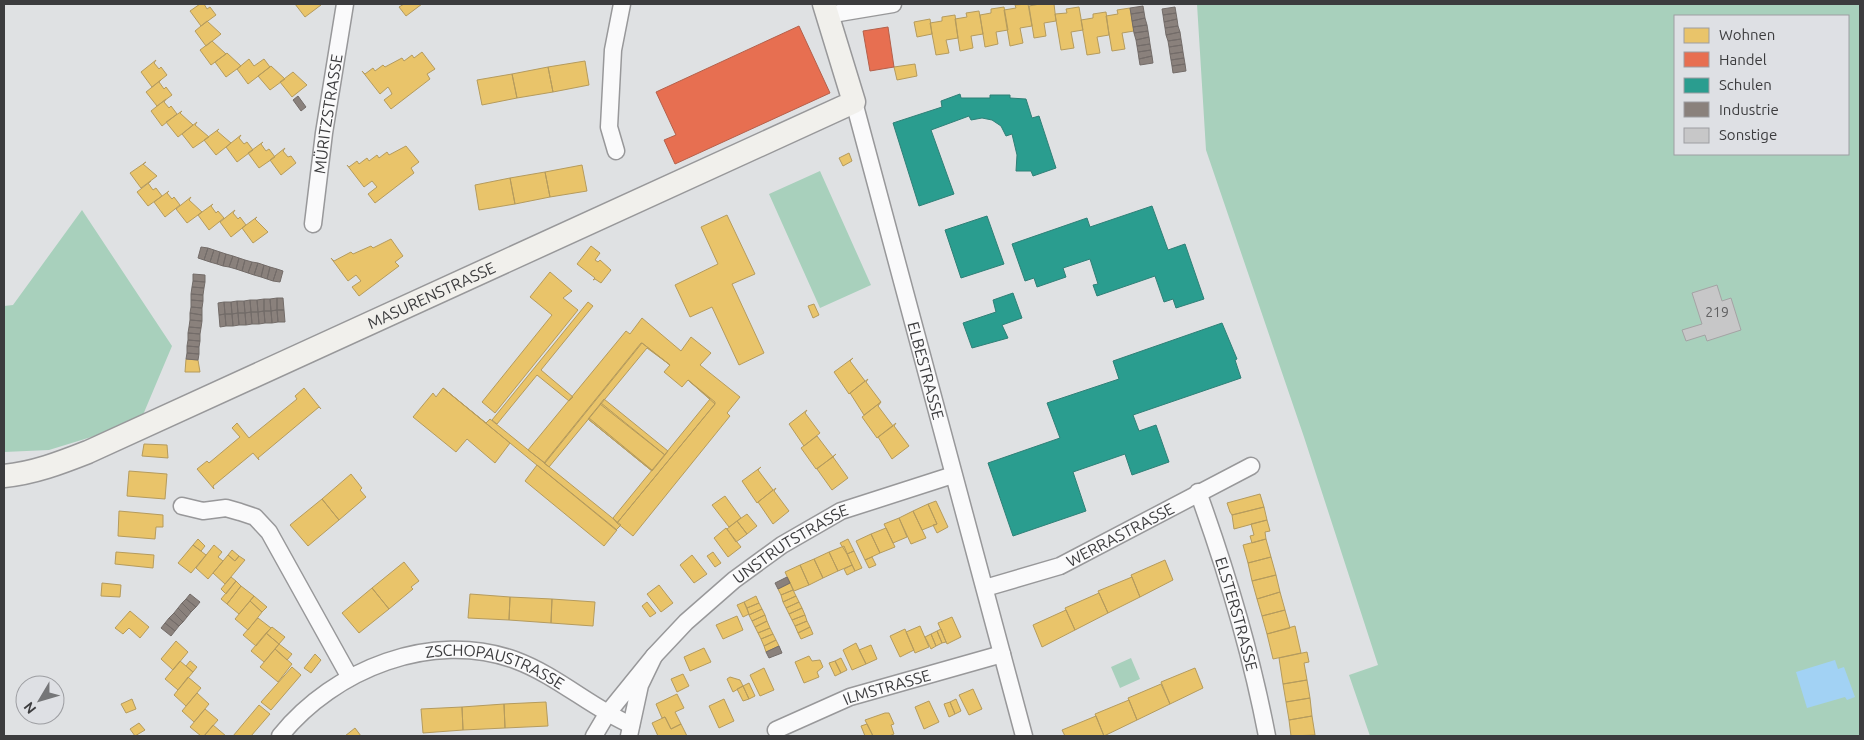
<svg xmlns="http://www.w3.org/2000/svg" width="1864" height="740" viewBox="0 0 1864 740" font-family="Ubuntu,sans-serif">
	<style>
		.green { fill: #a8d0bc; fill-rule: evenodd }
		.water { fill: #a2d2f4 }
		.homes { fill: #e9c46a; stroke: #b59b5d }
		.shops { fill: #e76f51; stroke: #b4604b }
		.schools { fill: #2a9d8f; stroke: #2f8077 }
		.industry { fill: #8a817c; stroke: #736c69 }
		.building { fill: #c7c7c8; stroke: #a4a3a4 }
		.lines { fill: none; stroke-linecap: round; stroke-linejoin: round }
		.minor-casing { stroke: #98989a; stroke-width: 19 }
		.secondary-casing { stroke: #98989a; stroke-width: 25 }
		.minor { stroke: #fafafb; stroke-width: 16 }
		.secondary { stroke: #f1f0ec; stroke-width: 22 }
		.labels { text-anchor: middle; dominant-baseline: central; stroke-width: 5; stroke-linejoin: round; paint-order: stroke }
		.number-label { font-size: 14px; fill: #5f5f60 }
		.street-label { font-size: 16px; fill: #3c3c3e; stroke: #dee0e4 }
	</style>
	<rect width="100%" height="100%" fill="#dfe1e3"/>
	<path class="green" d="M1197,4H1860V736H1370L1349,675L1378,665L1304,437L1206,150ZM1675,16H1848V154H1675Z
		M820,171L871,285L820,308L769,194Z
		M82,210L172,346L140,422L49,450L4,452V306L13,305Z
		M1131,658L1140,679L1120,688L1111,667Z"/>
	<path class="water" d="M1835,660L1838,669L1844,667L1855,697L1847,700L1845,697L1807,708L1796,672Z"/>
	<path class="homes" d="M200,4H204L207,9L210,7L216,15L201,26L190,11Z
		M295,4H320L321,5L305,17Z
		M404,4H422L406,16L399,7Z
		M1028,4L1032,26L1020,28L1023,43L1010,46L1004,10L1016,8L1015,5Z
		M1040,4H1054L1056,21L1044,23L1046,36L1034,38L1029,6Z
		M1004,7L1008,30L996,32L998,44L985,47L980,15L991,13V9Z
		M1079,7L1083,30L1071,32L1074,48L1061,50L1055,14L1067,13L1066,9Z
		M1130,8L1134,31L1122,33L1125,49L1112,51L1106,16L1118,14L1117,10Z
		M979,11L983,34L971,36L973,48L960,51L955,19L967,17L966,13Z
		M1106,12L1109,35L1097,37L1100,53L1087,55L1081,20L1093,18V14Z
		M955,15L958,38L946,40L949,53L936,55L930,23L942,21V17Z
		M930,19L932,34L917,37L914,22Z
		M207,21L221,34L206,46L195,31Z
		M212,41L226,54L211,65L200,50Z
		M422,52L435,69L427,74L430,79L391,109L384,100L392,94L390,90L388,87L380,94L362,71L365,74L373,68L375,71L383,65L385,67L402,58L404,61L412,55L414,58Z
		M227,53L241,66L226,77L215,62Z
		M249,59L254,66L264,59L270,67L248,84L237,69Z
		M156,60L154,63L159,69L161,67L167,75L152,87L141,72Z
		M585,61L589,85L553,92L548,67Z
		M915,64L917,76L897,80L894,67Z
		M271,66L285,79L270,90L258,76Z
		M548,67L553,92L517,98L512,74Z
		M293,72L307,85L292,97L280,82Z
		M512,74L517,98L482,105L477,80Z
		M161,80L159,82L164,89L166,87L172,95L157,106L146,92Z
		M166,99L164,102L169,108L171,106L177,114L162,126L151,111Z
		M182,111L180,113L193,125L178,137L166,122Z
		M197,122L195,125L209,137L193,148L182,134Z
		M219,129L217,131L231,143L216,155L204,140Z
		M241,135L239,138L244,144L247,142L253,150L237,162L226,147Z
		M263,142L261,144L266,151L269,149L275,157L259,168L248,153Z
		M406,146L419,162L411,168L414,173L375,203L368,194L377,187L372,181L364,187L347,165L349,167L357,161L359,164L367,158L369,161L377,155L379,158L387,152L389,155Z
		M285,148L283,151L288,157L291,156L296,163L281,175L270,160Z
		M849,153L852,161L843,166L839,158Z
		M146,162L143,164L157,176L141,188L130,173Z
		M582,165L587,191L550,197L545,172Z
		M545,172L550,197L515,204L510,178Z
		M510,178L515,204L479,210L475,185Z
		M151,181L148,183L153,190L156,188L162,196L148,206L137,192Z
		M169,191L167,193L172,199L174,197L180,205L165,217L154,202Z
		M191,197L189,200L202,212L187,223L176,209Z
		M213,204L211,206L216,213L218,211L224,218L209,230L198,215Z
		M235,210L233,213L238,219L240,217L246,225L231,237L220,222Z
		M727,215L755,274L732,284L764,353L739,365L712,307L690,317L675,285L718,264L701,227Z
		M257,217L255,219L268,232L253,243L242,228Z
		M391,239L403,256L395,262L399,266L359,296L352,287L361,281L356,275L348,281L331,258L334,261L351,252L353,254L371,246L373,248Z
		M591,246L600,253L595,260L598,262L600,260L611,270L601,283L595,279L593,280L595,278L577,264Z
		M550,272L572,291L563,298L578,310L495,413L482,402L552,315L530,297Z
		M588,302L593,306L541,370L573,397L569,401L537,375L497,424L492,420Z
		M814,304L819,315L813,318L808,306Z
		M642,318L681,351L691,337L711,353L700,365L740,397L727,413L730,416L633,536L617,523L715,404L688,380L682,387L664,372L670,365L642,343L545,463L528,450L626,331L630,334Z
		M641,343H642L670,365L647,348L549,467L544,463Z
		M853,358L850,361L865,381L849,394L834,372Z
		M186,359L198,360L200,372H185Z
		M868,379L866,382L881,402L864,415L850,393Z
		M688,380L715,402V404L617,523L613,518L710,399Z
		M304,388L321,409L319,407L258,458L259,460L253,453L213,486L214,489L197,469L207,461L209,463L240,437L232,428L237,423L249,438L297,399L295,396Z
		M443,388L510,443L495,463L467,439L456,452L413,417L433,393L436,397Z
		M443,388L486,423L490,419L621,525L616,530Z
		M604,399L668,451L665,455L600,404Z
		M881,402L878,406L893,426L877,438L862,417Z
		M601,403L665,455L652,471L588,419Z
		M807,410L805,413L820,433L804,446L789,424Z
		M589,418L652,470V471L588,419Z
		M896,423L894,426L909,446L892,459L878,437Z
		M817,436L833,457L816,469L801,448Z
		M144,444L167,445L168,458L142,456Z
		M836,454L833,457L848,478L832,490L817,469Z
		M537,465L617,530L604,546L525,481Z
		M761,467L758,470L773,490L757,503L742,481Z
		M129,471L167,474L165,499L127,496Z
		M351,474L362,488L360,490L366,497L339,520L322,499Z
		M776,488L774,491L789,511L773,524L758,502Z
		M1260,494L1264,507L1232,515L1230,512L1227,503Z
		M725,496L741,518L729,527L712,505Z
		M322,499L339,520L308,546L290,525Z
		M936,501L948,527L937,533L933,525L937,524L928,504Z
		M928,504L937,524L922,530L913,511Z
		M1264,507L1267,520L1234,529L1232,515Z
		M119,511L163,515V527H156L155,539L118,536Z
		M913,511L926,538L911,544L899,518Z
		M747,514L757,526L747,534L737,521Z
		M899,518L907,537L893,543L884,524Z
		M1267,520L1270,531L1265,532L1266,539L1252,543L1250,536L1254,535L1251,524Z
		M737,521L747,534L736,542L727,529Z
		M726,528L741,547L728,557L714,538Z
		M886,528L895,547L880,553L871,534Z
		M871,534L880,553L865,560L856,541Z
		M198,539L205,546L201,551L193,545Z
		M848,539L854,551L847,554L840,543Z
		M1266,539L1271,557L1248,563L1243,545Z
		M193,545L206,555L191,573L178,563Z
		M214,545L222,552L218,557L223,561L208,579L196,568Z
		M844,546L852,565L838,571L829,552Z
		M232,550L239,556L235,561L228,555Z
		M854,551L862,568L855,571L847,554Z
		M116,552L154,555L153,568L115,564Z
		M713,552L721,563L715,567L707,556Z
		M829,552L838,571L823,578L814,559Z
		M228,555L235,561L239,556L245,560L225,584L213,573Z
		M692,555L707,574L694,583L680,565Z
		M872,557L876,565L869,568L865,560Z
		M1271,557L1276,575L1252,581L1248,563Z
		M814,559L823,578L809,585L800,565Z
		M1165,560L1173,580L1140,597L1131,575Z
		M404,562L419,581L411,587L413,589L389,609L372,588Z
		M800,565L809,585L794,591L785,572Z
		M852,565L855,571L847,575L844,569Z
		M1276,575L1280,592L1257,599L1252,581Z
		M231,577L236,581L226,594L221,589Z
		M1132,577L1140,597L1108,613L1098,591Z
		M236,581L241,586L227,604L221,599Z
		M102,583L121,585L120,597L101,596Z
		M790,583L793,590L781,595L778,589Z
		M659,585L673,603L661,612L647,594Z
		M241,586L254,596L239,614L227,604Z
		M372,588L389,609L359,633L342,613Z
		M793,590L796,596L783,602L781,595Z
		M1280,592L1285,610L1262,616L1257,599Z
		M1099,593L1108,613L1075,630L1065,608Z
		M470,594L510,597L509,620L468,618Z
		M254,596L267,607L262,612L250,601Z
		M756,596L759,603L747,608L744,602Z
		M796,596L799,602L786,608L783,602Z
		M510,597L552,599L551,623L509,620Z
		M552,599L595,602L593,626L551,623Z
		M250,601L262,612L248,630L235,619Z
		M647,602L656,613L650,617L642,606Z
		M744,602L749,614L743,617L737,605Z
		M799,602L802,608L789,614L786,608Z
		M759,603L762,609L749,615L747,608Z
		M802,608L805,615L792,620L789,614Z
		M762,609L765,615L752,621L749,615Z
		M1066,610L1075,630L1042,647L1033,625Z
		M1285,610L1290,628L1267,634L1262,616Z
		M130,611L149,627L140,638L129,628L123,634L115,628Z
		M765,615L767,621L755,627L752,621Z
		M805,615L807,621L795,626L792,620Z
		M737,616L743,630L723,639L716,625Z
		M952,617L961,637L947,644L938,623Z
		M258,618L271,628L256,646L243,635Z
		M767,621L770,628L758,633L755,627Z
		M807,621L810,627L798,633L795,626Z
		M920,626L929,647L915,653L906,632Z
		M1295,626L1301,653L1273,659L1267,634Z
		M272,627L285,637L279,644L266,633Z
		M810,627L813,634L801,639L798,633Z
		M770,628L773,634L761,639L758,633Z
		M905,629L914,650L900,657L890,636Z
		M941,629L946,642L942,643L937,631Z
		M937,631L942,643L936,646L931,634Z
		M266,633L279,644L264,662L251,651Z
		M773,634L776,640L764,646L761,639Z
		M931,634L936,646L931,649L925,637Z
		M776,640L779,646L766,652L764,646Z
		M176,641L188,652L173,670L161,659Z
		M856,643L866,664L852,670L843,650Z
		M279,644L292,654L287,660L275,649Z
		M871,645L877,659L866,664L859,650Z
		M704,648L711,662L690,671L684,657Z
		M275,649L292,664L278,682L260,667Z
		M1307,652L1309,662L1304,663L1307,680L1283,684L1279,658Z
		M315,654L321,660L311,673L304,668Z
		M809,656L812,661L820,660L823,667L817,672L819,677L804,683L795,662Z
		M841,658L847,670L841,673L835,661Z
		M180,661L193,672L178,690L165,679Z
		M190,661L197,667L193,672L186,666Z
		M835,661L841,673L835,676L829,663Z
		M292,667L301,675L271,710L261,702Z
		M764,668L774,690L760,696L750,675Z
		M1195,668L1203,688L1170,704L1161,682Z
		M683,674L689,686L677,692L671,679Z
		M188,677L201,688L186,706L174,695Z
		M730,677L740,680L743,686L733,692L727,679Z
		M1307,680L1310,698L1286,702L1283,684Z
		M749,683L755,696L749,699L743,686Z
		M1161,684L1170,704L1137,720L1128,698Z
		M743,686L749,699L743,701L737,689Z
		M973,689L982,709L969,715L959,695Z
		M197,693L209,704L194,722L182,711Z
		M677,694L684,708L675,712L681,724L671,729L665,717L662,718L656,704Z
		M1310,698L1312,716L1289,720L1286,702Z
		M132,699L136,709L126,713L121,704Z
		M724,699L734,721L719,728L709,706Z
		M956,699L961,711L955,714L950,702Z
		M1129,700L1137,720L1104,736L1095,714Z
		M929,701L939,722L924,729L915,707Z
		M546,702L548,726L505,728L504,704Z
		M950,702L955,714L949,717L944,704Z
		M504,704L505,728L463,730L462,707Z
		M259,705L270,714L251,736H233Z
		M462,707L463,730L423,733L421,709Z
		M205,709L218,720L204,736H201L190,727Z
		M885,713H889L894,724L891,725L894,734L889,736H873L865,720Z
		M1096,716L1104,736H1065L1062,730Z
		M1312,716L1315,735L1291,736L1289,720Z
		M665,717L671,729L681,724L687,736H658L652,723Z
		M139,723L145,730L135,736L130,729Z
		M867,724L873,736H865L861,726Z
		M213,725L226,736H204Z
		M355,728L361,736H345Z"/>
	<path class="shops" d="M799,26L830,93L675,164L664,140L676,135L656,92Z
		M888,27L894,67L870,71L863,31Z"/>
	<path class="schools" d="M960,94L961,98H990V95H1010V98L1026,99L1032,118L1039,116L1056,168L1033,176L1031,171H1016L1017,155L1012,134L1006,136L1001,126L992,120L982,118L971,120L969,116L931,130L954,194L919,206L893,123L942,107L941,101Z
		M1152,206L1168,250L1185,244L1204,299L1176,308L1173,299L1164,302L1155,276L1097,296L1093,285L1098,284L1090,259L1063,268L1066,277L1037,287L1034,278L1025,281L1012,244L1087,218L1090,227Z
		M987,216L1004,264L961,278L945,230Z
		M1013,293L1022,318L1002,325L1008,338L972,348L963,323L996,312L993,300Z
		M1222,323L1237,359L1235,360L1241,378L1133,415L1139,431L1156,425L1169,462L1132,475L1125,454L1073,472L1086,511L1013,536L988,463L1060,438L1047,403L1119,379L1113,361Z"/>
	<path class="industry" d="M1143,6L1144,12L1131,14L1130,8Z
		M1175,7L1176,13L1163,15L1162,9Z
		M1144,12L1145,18L1132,21L1131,14Z
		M1176,13L1177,19L1164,22L1163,15Z
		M1145,18L1147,25L1133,27L1132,21Z
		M1177,19L1178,26L1165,28L1164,22Z
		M1147,25L1148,31L1134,33L1133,27Z
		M1178,26L1180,32L1166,35L1165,28Z
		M1148,31L1149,37L1136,40L1134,33Z
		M1180,32L1181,39L1168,41L1166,35Z
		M1149,37L1150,44L1137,46L1136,40Z
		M1181,39L1182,45L1169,47L1168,41Z
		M1150,44L1151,50L1138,52L1137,46Z
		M1182,45L1183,52L1170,54L1169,47Z
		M1151,50L1152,56L1139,59L1138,52Z
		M1183,52L1184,58L1171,60L1170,54Z
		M1152,56L1153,63L1140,65L1139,59Z
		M1184,58L1185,64L1172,66L1171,60Z
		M1185,64L1186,71L1173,73L1172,66Z
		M298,96L306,107L301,111L293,100Z
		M201,247L208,248L204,260L198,258Z
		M208,248L214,250L210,262L204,260Z
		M214,250L220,252L217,264L210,262Z
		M220,252L226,254L223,266L217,264Z
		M226,254L233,256L229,267L223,266Z
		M233,256L239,258L236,269L229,267Z
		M239,258L245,260L242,271L236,269Z
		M245,260L252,262L248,273L242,271Z
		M252,262L258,263L254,275L248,273Z
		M258,263L264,265L261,277L254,275Z
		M264,265L270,267L267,279L261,277Z
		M270,267L277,269L273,281L267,279Z
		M277,269L283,271L280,282L273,281Z
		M193,274L205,275V282L193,281Z
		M193,281L205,282L204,288L192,287Z
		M192,287L204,288L203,295L191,294Z
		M191,294L203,295V301L191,300Z
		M277,298H283L284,310H277Z
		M277,298V310L271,311L270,299Z
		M264,299V311L258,312L257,300Z
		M264,299H270L271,311H264Z
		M191,300L203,301L202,308L191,307Z
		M250,300L251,312L245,313L244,301Z
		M250,300H257L258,312H251Z
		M237,301L238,313L232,314L231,302Z
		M237,301H244L245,313H238Z
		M224,302H231L232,314H225Z
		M224,302L225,314L219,315L218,303Z
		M191,307L202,308V315L190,313Z
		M277,310L278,322L272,323L271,311Z
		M277,310H284L285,322H278Z
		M264,311L265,323L259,324L258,312Z
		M264,311H271L272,323H265Z
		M251,312L252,324L246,325L245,313Z
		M251,312H258L259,324H252Z
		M190,313L202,315V321L190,320Z
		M238,313L239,325L233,326L232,314Z
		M238,313H245L246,325H239Z
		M225,314L226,326L220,327L219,315Z
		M225,314H232L233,326H226Z
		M190,320L202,321L201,328L189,327Z
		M189,327L201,328L200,334L188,333Z
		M188,333L200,334V341L188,340Z
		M188,340L200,341L199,347L187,346Z
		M187,346L199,347V354L187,353Z
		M187,353L199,354L198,360L186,359Z
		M787,577L790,583L778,589L775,583Z
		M190,594L200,602L196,607L186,599Z
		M186,599L196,607L191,612L182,603Z
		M182,603L191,612L187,617L178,608Z
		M178,608L187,617L183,622L174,613Z
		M174,613L183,622L179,626L169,618Z
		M169,618L179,626L175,631L165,623Z
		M165,623L175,631L171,636L161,628Z
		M779,646L782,653L769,658L766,652Z"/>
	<path class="building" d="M1717,285L1722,301L1731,298L1741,330L1707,341L1705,335L1686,341L1682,330L1702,324L1692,293Z"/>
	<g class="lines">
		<defs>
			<g id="minor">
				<path d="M827,15L893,4"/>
				<path id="s1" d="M854,102L1024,736"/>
				<path d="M616,151L609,127L613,50L622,4"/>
				<path id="s2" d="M313,224L324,133L345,4"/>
				<path id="s3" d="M1198,492C1227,572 1251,653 1267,736"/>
				<path d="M182,506L203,511L226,508L240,512L255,517L269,532L349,676"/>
				<path id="s4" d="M985,588L1060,566L1251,466"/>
				<path id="s5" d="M654,656L686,622L734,580L782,545L841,511L953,475"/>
				<path id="s6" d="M776,730L850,697L1002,654"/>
				<path id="s7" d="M280,736C334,669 432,630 515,660C558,676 590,707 631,725"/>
				<path d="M594,736L607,714L654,656L640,685L629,736"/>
			</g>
			<g id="secondary">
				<path id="s8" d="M4,476C34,473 60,463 88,452L854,102L824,4"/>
			</g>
		</defs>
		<use href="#minor" class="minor-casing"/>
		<use href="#secondary" class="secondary-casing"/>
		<use href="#minor" class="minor"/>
		<use href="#secondary" class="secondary"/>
	</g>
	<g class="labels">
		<g class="number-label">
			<text x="1717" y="312">219</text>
		</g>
		<g class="street-label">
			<text stroke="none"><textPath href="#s2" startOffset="111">MÜRITZSTRASSE</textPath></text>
			<text stroke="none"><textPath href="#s8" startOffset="465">MASURENSTRASSE</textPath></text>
			<text stroke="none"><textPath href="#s1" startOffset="278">ELBESTRASSE</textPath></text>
			<text stroke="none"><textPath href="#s4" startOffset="146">WERRASTRASSE</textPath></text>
			<text stroke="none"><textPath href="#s5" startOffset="178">UNSTRUTSTRASSE</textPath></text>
			<text stroke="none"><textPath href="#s3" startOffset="128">ELSTERSTRASSE</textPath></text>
			<text stroke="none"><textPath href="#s7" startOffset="244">ZSCHOPAUSTRASSE</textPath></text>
			<text stroke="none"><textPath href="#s6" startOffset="119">ILMSTRASSE</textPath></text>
		</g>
	</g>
	<rect width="1864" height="740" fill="none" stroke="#3c3c3e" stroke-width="10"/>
	<rect x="1674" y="15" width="175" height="140" fill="#dee0e4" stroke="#9d9ea2"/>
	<rect x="1684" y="28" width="25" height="15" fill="#e9c46a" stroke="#9d9ea2"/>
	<text x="1719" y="40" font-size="15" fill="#3c3c3e">Wohnen</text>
	<rect x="1684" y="52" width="25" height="15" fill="#e76f51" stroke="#9d9ea2"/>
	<text x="1719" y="65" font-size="15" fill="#3c3c3e">Handel</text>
	<rect x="1684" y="78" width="25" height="15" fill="#2a9d8f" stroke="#9d9ea2"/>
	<text x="1719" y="90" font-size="15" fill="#3c3c3e">Schulen</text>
	<rect x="1684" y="102" width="25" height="15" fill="#8a817c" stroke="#9d9ea2"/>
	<text x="1719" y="115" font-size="15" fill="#3c3c3e">Industrie</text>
	<rect x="1684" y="128" width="25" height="15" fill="#c7c7c8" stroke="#9d9ea2"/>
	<text x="1719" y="140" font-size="15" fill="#3c3c3e">Sonstige</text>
	<g transform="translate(40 700) rotate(232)"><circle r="24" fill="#dee0e4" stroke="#9d9ea2"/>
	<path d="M0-4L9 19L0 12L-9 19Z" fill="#757678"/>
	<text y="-8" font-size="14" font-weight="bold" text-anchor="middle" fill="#3c3c3e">N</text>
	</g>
</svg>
